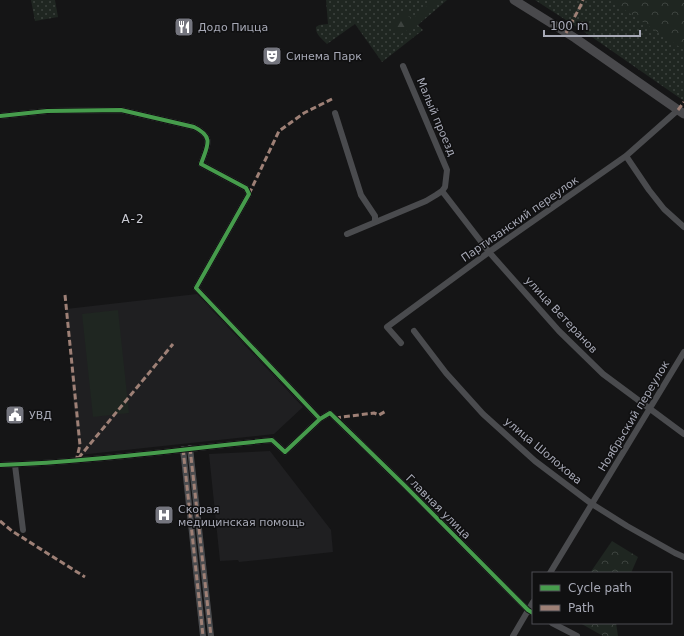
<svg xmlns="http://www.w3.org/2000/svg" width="684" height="636" viewBox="0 0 684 636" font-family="'DejaVu Sans',sans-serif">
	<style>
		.built { fill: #1f1f21 }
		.grass { fill: url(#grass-dots) }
		.forest { fill: url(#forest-firs) }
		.park { fill: url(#park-crowns) }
		.pitch { fill: #1f2621 }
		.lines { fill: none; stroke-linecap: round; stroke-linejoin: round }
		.street { stroke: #4a4b4e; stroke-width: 6 }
		.secondary { stroke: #49494c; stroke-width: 9 }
		.quiet { stroke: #9e8076; stroke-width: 3; stroke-dasharray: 6 3; stroke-linecap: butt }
		.cycleway-casing { stroke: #101011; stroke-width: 6 }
		.cycleway { stroke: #469c4c; stroke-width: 4 }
		.labels { text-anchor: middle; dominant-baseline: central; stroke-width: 3; stroke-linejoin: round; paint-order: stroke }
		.poi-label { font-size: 11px; fill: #a7a9b6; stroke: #101011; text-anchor: start }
		.street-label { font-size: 11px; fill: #a7a9b6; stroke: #101011 }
		.neighbourhood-label { font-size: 12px; letter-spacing: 1px; fill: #c8c9d2; stroke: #101011 }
	</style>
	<defs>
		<pattern id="grass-dots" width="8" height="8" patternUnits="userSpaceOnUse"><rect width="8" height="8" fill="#1f2621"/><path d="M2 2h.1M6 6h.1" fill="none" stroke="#3d433f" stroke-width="1.8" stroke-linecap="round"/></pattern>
		<pattern id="forest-firs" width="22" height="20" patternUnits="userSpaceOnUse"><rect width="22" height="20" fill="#1f2621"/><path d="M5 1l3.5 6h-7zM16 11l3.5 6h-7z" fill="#3d433f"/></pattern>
		<pattern id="park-crowns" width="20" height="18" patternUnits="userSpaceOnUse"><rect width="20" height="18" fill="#1f2621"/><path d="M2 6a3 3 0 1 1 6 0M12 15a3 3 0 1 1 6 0" fill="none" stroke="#3d433f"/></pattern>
	</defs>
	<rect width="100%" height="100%" fill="#151516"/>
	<path class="built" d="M197,294L303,407L274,434L79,455L70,369H72L66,309Z
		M270,451L331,530L333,552L239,562L238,560L220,561L209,454Z"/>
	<path class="grass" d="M31,0H55L58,17L35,21Z
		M326,0H447L418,25L423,30L382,62L355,24L327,44C322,39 315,34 316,27L319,25L328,24Z
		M535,0H684V101L589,35Z"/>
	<path class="forest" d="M427,0H442L411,28L401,34L393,31L391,23L405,9L412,21L415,17L429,4Z"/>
	<path class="park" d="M610,0H684V50Z
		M612,541L638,557L631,573H590Z
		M580,623H616L618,636H603Z"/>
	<path class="pitch" d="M118,310L129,413L93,417L82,314Z"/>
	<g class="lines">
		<path class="street" d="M335,113L361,195L375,216V222
			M0,116L47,111L121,110L194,127C215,137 207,146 201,164L246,188L249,194L196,288L320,419
			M626,156L649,190L664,209L684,227
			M442,191L489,252L559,331L603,374L684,434
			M347,234L426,201L436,195L442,191L445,187L447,170L403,66
			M414,331L446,373L483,414L535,461L592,504L627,526L675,553L684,557
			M401,343L387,327L489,252L626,156L678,110
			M190,448L211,636
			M183,449L203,636
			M0,465C91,462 182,449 272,440L285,452L320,419L330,413L405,486L528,610L533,613
			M15,465L23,530
			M550,573L684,352
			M552,623L577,636
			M513,636L533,602"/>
		<path class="secondary" d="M514,0L575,38L684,114"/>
		<path class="quiet" d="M566,33L581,5L583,0
			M678,110L684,102
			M249,194L279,131L304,113L332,99
			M65,295L80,445L76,461L173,344
			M335,418L374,413L379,415L386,411
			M190,448L211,636
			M183,449L203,636
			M0,521L12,531L85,577"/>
		<defs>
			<path id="cycleway" d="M0,116L47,111L121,110L194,127C215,137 207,146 201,164L246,188L249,194L196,288L320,419
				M0,465C91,462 182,449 272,440L285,452L320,419L330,413L405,486L528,610L533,613"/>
		</defs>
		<use href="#cycleway" class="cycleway-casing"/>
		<use href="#cycleway" class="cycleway"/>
	</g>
	<defs>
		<symbol id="restaurant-square" viewBox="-11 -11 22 22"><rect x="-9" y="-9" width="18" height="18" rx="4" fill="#74757e" stroke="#101011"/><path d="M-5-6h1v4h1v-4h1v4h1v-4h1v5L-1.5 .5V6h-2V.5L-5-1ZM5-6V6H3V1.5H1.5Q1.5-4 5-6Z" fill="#fff"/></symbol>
		<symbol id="theatre-square" viewBox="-11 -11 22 22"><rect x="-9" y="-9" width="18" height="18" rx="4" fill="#74757e" stroke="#101011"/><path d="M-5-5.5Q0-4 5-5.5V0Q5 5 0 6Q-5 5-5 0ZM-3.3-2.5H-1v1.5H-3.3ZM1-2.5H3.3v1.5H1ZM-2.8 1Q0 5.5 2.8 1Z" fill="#fff"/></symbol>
		<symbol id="civic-square" viewBox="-11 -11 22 22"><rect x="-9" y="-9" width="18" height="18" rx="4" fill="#74757e" stroke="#101011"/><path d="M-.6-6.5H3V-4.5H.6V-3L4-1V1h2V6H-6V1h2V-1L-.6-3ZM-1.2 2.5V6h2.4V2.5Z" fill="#fff"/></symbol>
		<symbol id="hospital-square" viewBox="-11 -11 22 22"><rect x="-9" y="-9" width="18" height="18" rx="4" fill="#74757e" stroke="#101011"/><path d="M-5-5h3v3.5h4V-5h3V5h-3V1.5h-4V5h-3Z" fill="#fff"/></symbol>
	</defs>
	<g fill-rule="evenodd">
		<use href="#restaurant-square" x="173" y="16" width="22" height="22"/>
		<use href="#theatre-square" x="261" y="45" width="22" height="22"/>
		<use href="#civic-square" x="4" y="404" width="22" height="22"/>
		<use href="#hospital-square" x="153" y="504" width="22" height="22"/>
	</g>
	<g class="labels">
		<g class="poi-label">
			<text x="198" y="27">Додо Пицца</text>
			<text x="286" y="56">Синема Парк</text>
			<text x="29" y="415">УВД</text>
			<text x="178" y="509">Скорая<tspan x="178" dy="13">медицинская помощь</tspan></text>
		</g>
		<g class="street-label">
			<text transform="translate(436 117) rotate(67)">Малый проезд</text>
			<text transform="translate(520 219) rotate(-35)">Партизанский переулок</text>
			<text transform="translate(561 315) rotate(47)">улица Ветеранов</text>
			<text transform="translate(634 416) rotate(-59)">Ноябрьский переулок</text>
			<text transform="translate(543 451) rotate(40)">улица Шолохова</text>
			<text transform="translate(438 507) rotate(45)">Главная улица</text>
		</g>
		<g class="neighbourhood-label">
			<text x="133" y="219">А-2</text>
		</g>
	</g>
	<rect x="532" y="572" width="140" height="52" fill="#101011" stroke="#4c4d53"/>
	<rect x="540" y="585" width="20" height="6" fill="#469c4c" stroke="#4c4d53"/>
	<text x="568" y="592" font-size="12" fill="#a7a9b6">Cycle path</text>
	<rect x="540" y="605" width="20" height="6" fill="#9e8076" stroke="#4c4d53"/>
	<text x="568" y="612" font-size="12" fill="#a7a9b6">Path</text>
	<path d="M544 30v6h96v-6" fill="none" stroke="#a7a9b6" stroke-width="2"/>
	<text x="550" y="30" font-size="12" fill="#a7a9b6" stroke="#101011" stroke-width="3" paint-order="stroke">100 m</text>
</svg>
